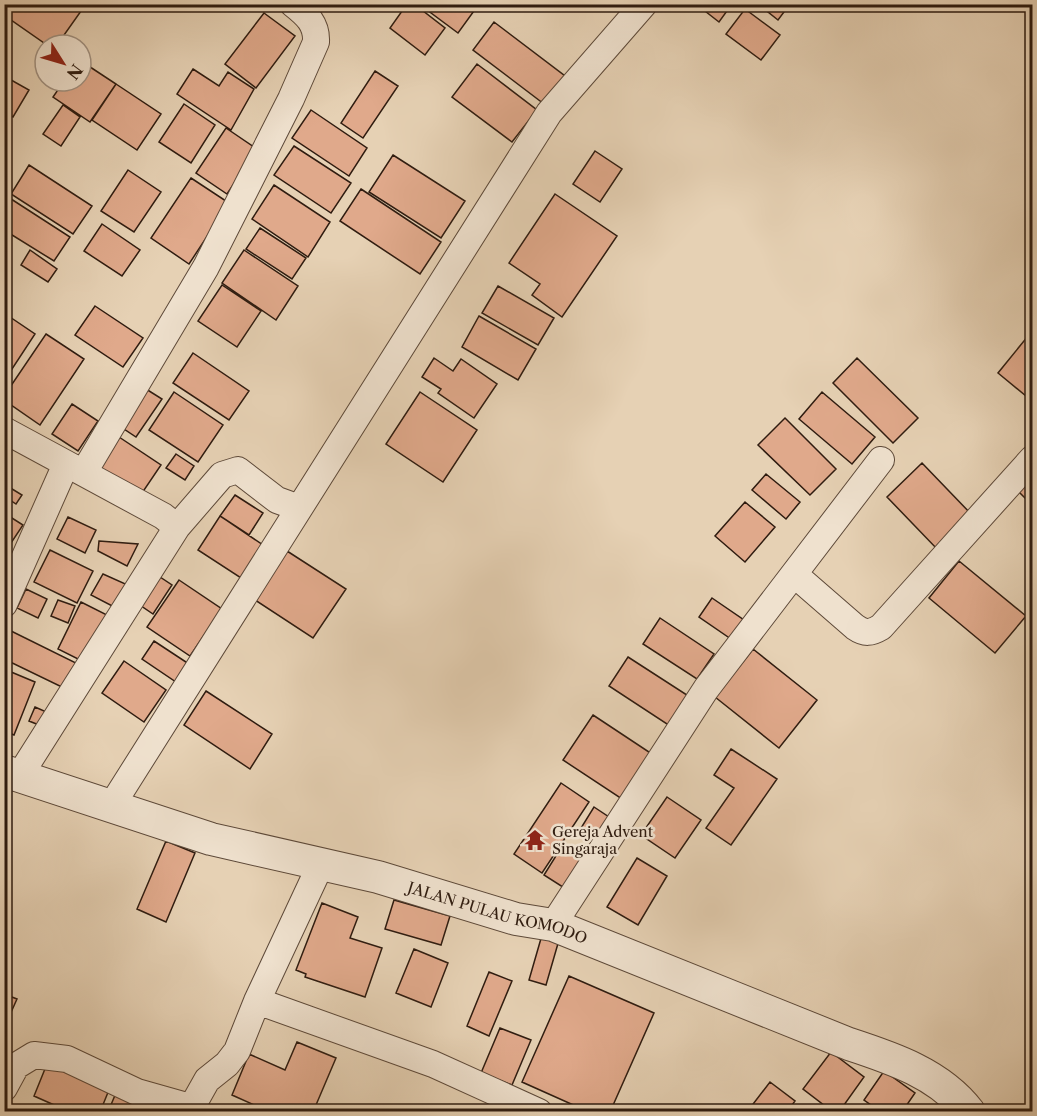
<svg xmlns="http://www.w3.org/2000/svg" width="1037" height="1116" viewBox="0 0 1037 1116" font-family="'Libre Caslon Text',serif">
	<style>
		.building { fill: #e0a98b; stroke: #2f1c10; stroke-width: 1.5 }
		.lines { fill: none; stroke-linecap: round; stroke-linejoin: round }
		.minor-casing { stroke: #5d4939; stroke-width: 28 }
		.tertiary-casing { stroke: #5d4939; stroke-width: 34 }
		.minor { stroke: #efe1ce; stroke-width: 26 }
		.tertiary { stroke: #efe1ce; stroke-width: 32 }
		.labels { text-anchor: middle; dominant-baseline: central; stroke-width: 5; stroke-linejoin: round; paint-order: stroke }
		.poi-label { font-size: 15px; fill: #2f1c10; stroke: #efe1ce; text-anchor: start }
		.street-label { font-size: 15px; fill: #2f1c10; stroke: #efe1ce }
	</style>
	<rect width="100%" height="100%" fill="#e6d1b4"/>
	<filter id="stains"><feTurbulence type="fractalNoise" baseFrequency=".00333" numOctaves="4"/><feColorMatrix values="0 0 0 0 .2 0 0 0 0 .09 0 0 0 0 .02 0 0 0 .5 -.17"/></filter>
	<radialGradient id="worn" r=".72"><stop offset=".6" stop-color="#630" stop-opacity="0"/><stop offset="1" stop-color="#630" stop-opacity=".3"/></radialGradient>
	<path class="building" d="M4,4H86L57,45H47L4,15Z
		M407,4H414L445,28L425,55L390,28Z
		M419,4H479L458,33Z
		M696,4H732L719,22Z
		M758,4H790L778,20Z
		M745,9L780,35L761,60L726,34Z
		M264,13L295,36L256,88L225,64Z
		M494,22L569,79L548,107L473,50Z
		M81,61L116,84L90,122L53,97L64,81H81Z
		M477,64L537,110L512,142L452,97Z
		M193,69L219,86L228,72L254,89L231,130L177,94Z
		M375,71L398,86L363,138L341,123Z
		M4,76L29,90L13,117L4,112Z
		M116,84L161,114L137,150L92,120Z
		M184,104L215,125L191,163L159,142Z
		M63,105L80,117L61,146L43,134Z
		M311,110L367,148L349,176L292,138Z
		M226,128L257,149L227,194L196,173Z
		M294,146L351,183L331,213L274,175Z
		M595,151L622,169L600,202L573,184Z
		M393,155L465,201L441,238L369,192Z
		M29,165L92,206L73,234L11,194Z
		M128,170L161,192L134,232L101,211Z
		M191,178L229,203L189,264L151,238Z
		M274,185L330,222L308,257L252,219Z
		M361,189L441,242L420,274L340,221Z
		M555,194L617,236L562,317L532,295L540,284L509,263Z
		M8,197L70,237L54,261L4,230V203Z
		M102,224L140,250L122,276L84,251Z
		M260,228L306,258L292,279L246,249Z
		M30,250L57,269L48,282L21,265Z
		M244,250L298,286L276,320L222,283Z
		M222,285L261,311L237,347L198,321Z
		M498,286L554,318L538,345L482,313Z
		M95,306L143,338L123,367L75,335Z
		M4,313L35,334L12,369L4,365Z
		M479,316L536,349L518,380L462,347Z
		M46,334L84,359L40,425L4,400V396Z
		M1028,336L1032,340V401L998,373Z
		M193,353L249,391L229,420L173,383Z
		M434,358L453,371L461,359L497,384L474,418L438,393L441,389L422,377Z
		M857,358L918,418L893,443L833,383Z
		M146,389L162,399L136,437L121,427Z
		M174,392L223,425L198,462L149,430Z
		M420,392L477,430L443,482L386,444Z
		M822,392L875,437L852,464L799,419Z
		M72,404L98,421L78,451L52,434Z
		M785,418L836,469L810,495L758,445Z
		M116,435L161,465L138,499L94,469Z
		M176,454L194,466L185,480L166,468Z
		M922,463L973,516L938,550L887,497Z
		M766,474L800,502L786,519L752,490Z
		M1032,478V505L1019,492Z
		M4,484L22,495L16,504L4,496Z
		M235,495L263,513L249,535L220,516Z
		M745,502L775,527L745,562L715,536Z
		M4,513L23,525L7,549L4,547Z
		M220,516L263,545L241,578L198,550Z
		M68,517L96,530L85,553L57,539Z
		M99,541L138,544L127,566L98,551Z
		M50,550L93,571L77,603L34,582Z
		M287,551L346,589L313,638L255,600Z
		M959,561L1026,616L995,653L929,598Z
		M154,573L172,585L153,614L134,601Z
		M103,574L130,586L118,609L91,595Z
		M179,580L222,609L190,656L147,627Z
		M26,589L47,599L38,618L17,608Z
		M712,598L744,620L731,639L699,617Z
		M58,600L75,606L68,623L51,616Z
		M81,602L107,615L84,662L58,649Z
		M660,618L714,654L697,679L643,644Z
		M5,628L80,665L68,690L4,659Z
		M154,641L189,664L176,682L142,659Z
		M753,649L817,700L779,748L715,697Z
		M628,657L690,697L670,726L609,686Z
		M124,661L166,690L144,722L102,693Z
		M4,669L35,682L14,735L4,731Z
		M206,691L272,734L250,769L184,725Z
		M35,707L51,714L44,727L29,721Z
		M593,715L655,756L625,801L563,760Z
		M731,749L777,779L731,845L706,828L734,788L714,775Z
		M561,783L589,802L542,873L514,854Z
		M667,797L701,820L675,858L641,835Z
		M594,807L615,821L601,842L581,828Z
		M166,841L195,853L166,922L137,909Z
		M564,843L589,860L569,891L544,875Z
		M637,858L667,876L638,925L607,907Z
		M394,900L450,916L441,945L385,929Z
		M322,903L358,917L350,938L382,948L365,997L305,977L306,974L296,970Z
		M542,935L559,940L546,985L529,980Z
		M414,949L448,963L431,1007L396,993Z
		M489,972L512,981L489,1036L467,1026Z
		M569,976L654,1013L610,1112H589L522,1082Z
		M4,994L17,999L4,1028Z
		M500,1028L531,1040L512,1085L481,1073Z
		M297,1042L336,1058L313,1112H270L232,1095L249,1054L285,1070Z
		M831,1052L864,1077L839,1112H833L803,1089Z
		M49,1059L111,1085L100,1112H70L34,1096Z
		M884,1071L915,1093L902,1112H881L864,1100Z
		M770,1082L795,1101L787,1112H747Z
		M118,1088L160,1112H108Z"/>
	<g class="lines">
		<defs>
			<path id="minor" d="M4,430L163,516L177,527
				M84,472L206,267L291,99L316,42C317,24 307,15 293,4
				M794,574L855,627C865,634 871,633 881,627L1032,459
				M4,604L66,464
				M20,775L177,527L222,475L238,470L277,500L299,508
				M112,805L549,113L644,4
				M553,925L706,689L881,460
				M257,1001L433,1064L539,1112
				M4,1088L16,1066L34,1055L67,1059L137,1092L190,1107
				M189,1112L207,1080L227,1064L237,1051L257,1001L320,866"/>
			<g id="tertiary">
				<path id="s1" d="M4,771L211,839L378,877L516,919L553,925L849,1044C892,1058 940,1074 969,1112"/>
			</g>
		</defs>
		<use href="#minor" class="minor-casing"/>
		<use href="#tertiary" class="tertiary-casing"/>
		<use href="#minor" class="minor"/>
		<use href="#tertiary" class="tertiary"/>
	</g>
	<defs>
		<symbol id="temple-bare" viewBox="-9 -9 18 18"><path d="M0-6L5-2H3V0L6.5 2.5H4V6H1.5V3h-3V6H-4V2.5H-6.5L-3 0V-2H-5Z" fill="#8f2418" stroke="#efe1ce" stroke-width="2.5" paint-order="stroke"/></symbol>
	</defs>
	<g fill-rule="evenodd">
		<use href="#temple-bare" x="520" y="825" width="30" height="30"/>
	</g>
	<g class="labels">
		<g class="poi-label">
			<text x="552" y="831">Gereja Advent<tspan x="552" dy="17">Singaraja</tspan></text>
		</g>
		<g class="street-label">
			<text stroke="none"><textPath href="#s1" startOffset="514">JALAN PULAU KOMODO</textPath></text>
		</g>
	</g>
	<rect width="1037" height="1116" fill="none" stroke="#e6d1b4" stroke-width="24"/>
	<rect x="6" y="6" width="1025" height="1104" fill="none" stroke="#2f1c10" stroke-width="3"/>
	<rect x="12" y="12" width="1013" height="1092" fill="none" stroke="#2f1c10" stroke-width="1.5"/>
	<g transform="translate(63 63) rotate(127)"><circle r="28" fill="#efe1ce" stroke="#a29282" stroke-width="1.5"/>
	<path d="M0-4.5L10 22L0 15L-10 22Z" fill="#8f2418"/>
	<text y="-9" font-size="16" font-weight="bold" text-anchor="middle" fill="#2f1c10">N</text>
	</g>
	<rect width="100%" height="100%" filter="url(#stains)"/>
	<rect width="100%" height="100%" fill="url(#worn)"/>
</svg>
